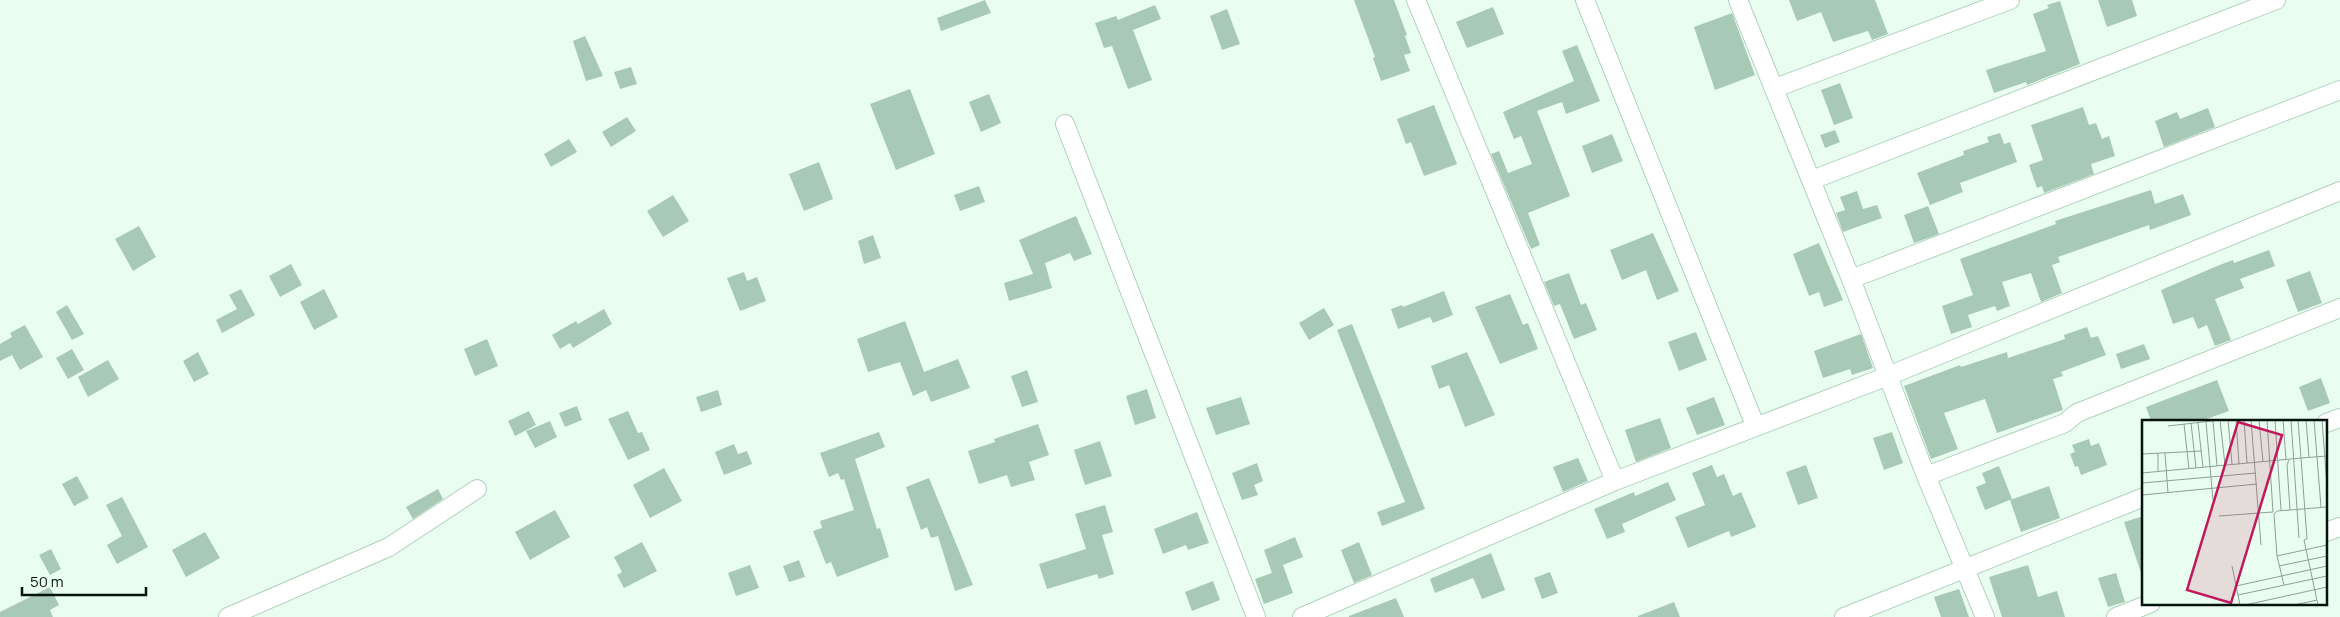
<svg xmlns="http://www.w3.org/2000/svg" width="2340" height="617" viewBox="0 0 2340 617" font-family="Manrope,sans-serif">
	<style>
		.building { fill: #a7c9b5 }
		.lines { fill: none; stroke-linecap: round; stroke-linejoin: round }
		.street-casing { stroke: #afd1bd; stroke-width: 20 }
		.street { stroke: #fff; stroke-width: 18 }
		.inset-road { fill: none; stroke: #8ea095; stroke-width: 1 }
		.view { fill: #c2185b; fill-opacity: 0.15; stroke: #c2185b; stroke-width: 2.5 }
		.inset-edge { fill: none; stroke: #06120c; stroke-width: 2.5 }
	</style>
	<rect width="100%" height="100%" fill="#e9fef1"/>
	<path class="building" d="M985,0L991,13L941,31L937,18Z
		M1354,0H1394L1407,35L1405,36L1411,53L1404,55L1410,71L1381,81L1373,58L1375,57Z
		M1789,0H1875L1888,34L1872,40L1868,31L1833,42L1821,12L1797,21Z
		M2098,0H2132L2137,16L2107,27Z
		M2060,1L2080,64L2027,85L2026,82L1994,93L1986,70L2046,51L2033,14L2049,8L2047,5Z
		M1155,5L1161,19L1133,30L1152,80L1128,89L1112,46L1104,48L1095,23L1116,16L1118,20Z
		M1493,7L1504,34L1467,48L1456,22Z
		M1227,9L1240,44L1222,50L1210,16Z
		M1732,13L1755,75L1715,90L1694,27Z
		M585,36L603,76L586,81L573,41Z
		M1577,45L1600,101L1566,114L1562,102L1537,111L1570,196L1528,213L1540,245L1531,249L1491,154L1499,151L1508,173L1532,164L1521,136L1514,139L1503,112L1574,81L1562,51Z
		M631,67L637,84L620,89L614,72Z
		M1840,83L1853,118L1834,125L1821,90Z
		M910,89L935,154L896,170L870,104Z
		M989,94L1001,123L981,132L969,102Z
		M1434,105L1457,164L1424,176L1411,142L1406,144L1397,119Z
		M2083,107L2089,125L2096,123L2102,139L2109,136L2115,156L2091,164L2094,174L2044,193L2042,186L2037,188L2029,165L2043,160L2031,125Z
		M2208,108L2215,127L2164,147L2155,121L2177,112L2180,119Z
		M627,117L636,131L611,147L602,132Z
		M1835,130L1840,142L1825,148L1820,135Z
		M2000,133L2004,144L2010,142L2017,162L1960,183L1963,192L1930,205L1917,173L1964,155L1963,151L1989,142L1987,137Z
		M1612,134L1623,161L1592,173L1582,146Z
		M569,139L577,152L551,167L544,154Z
		M819,162L833,199L804,211L789,174Z
		M979,186L985,202L960,211L954,195Z
		M2151,190L2155,204L2183,194L2191,215L2150,230L2149,225L2058,257L2060,262L2052,265L2062,293L2041,302L2031,273L2002,282L2010,306L1997,311L1995,306L1968,315L1972,327L1951,334L1942,306L1973,295L1960,259L2056,224L2055,221Z
		M1857,191L1863,209L1877,205L1882,218L1843,232L1836,213L1845,210L1840,197Z
		M673,195L689,221L663,237L647,211Z
		M1928,206L1939,234L1914,243L1904,215Z
		M1076,216L1092,254L1074,261L1070,253L1045,263L1052,288L1009,301L1004,283L1033,274L1019,240Z
		M139,226L156,257L133,271L115,239Z
		M1653,233L1679,291L1657,300L1646,270L1622,280L1610,250Z
		M873,235L881,258L864,264L858,241Z
		M1819,243L1843,300L1824,307L1819,292L1809,296L1793,254Z
		M2269,250L2275,266L2240,279L2244,288L2215,299L2231,340L2215,346L2207,325L2198,329L2193,317L2173,324L2161,290L2217,266L2233,260L2234,263Z
		M291,264L302,285L280,297L269,276Z
		M2310,271L2322,303L2298,312L2286,280Z
		M744,272L747,281L757,277L766,301L740,311L727,278Z
		M1569,273L1581,305L1586,303L1597,330L1574,339L1560,304L1554,306L1544,282Z
		M241,289L255,315L222,333L216,320L237,309L229,295Z
		M324,289L338,317L314,330L300,302Z
		M1444,291L1453,315L1433,323L1430,317L1398,329L1391,309L1402,305L1403,307Z
		M1510,294L1523,325L1528,323L1538,349L1500,364L1475,307Z
		M67,305L84,334L72,340L56,312Z
		M1324,308L1334,325L1309,340L1299,323Z
		M604,309L612,324L573,348L570,343L560,349L552,335L576,321L578,324Z
		M905,321L924,372L958,359L970,388L931,402L926,390L913,396L900,362L868,372L857,339Z
		M1352,324L1425,509L1382,526L1377,512L1405,502L1337,330Z
		M25,325L43,357L20,370L12,355L0,361V344L12,337L10,333Z
		M2087,327L2091,338L2098,336L2106,355L2061,372L2063,376L2053,379L2063,410L1997,433L1985,399L1944,413L1958,449L1931,459L1904,386L1960,365L1961,367L2007,352L2008,358L2065,339L2064,335Z
		M1696,332L1707,360L1679,371L1668,342Z
		M1861,334L1873,368L1852,375L1850,369L1823,378L1814,351Z
		M487,339L498,366L475,376L464,349Z
		M2144,344L2150,359L2121,369L2116,354Z
		M72,349L84,370L68,379L56,358Z
		M198,352L209,374L194,382L183,361Z
		M1467,352L1495,415L1465,427L1449,385L1439,389L1431,366Z
		M108,360L119,379L88,397L78,377Z
		M1027,370L1038,402L1022,407L1011,376Z
		M2321,378L2330,403L2308,411L2299,387Z
		M2217,380L2229,411L2201,421H2151L2146,407Z
		M1147,389L1156,418L1135,425L1126,396Z
		M718,390L722,405L701,412L696,397Z
		M1241,397L1250,424L1216,435L1206,408Z
		M1714,397L1725,425L1697,435L1686,408Z
		M577,406L582,420L565,427L559,413Z
		M529,411L536,425L515,436L508,421Z
		M628,411L638,433L642,432L650,450L628,460L608,419Z
		M1660,418L1671,448L1636,462L1625,430Z
		M550,421L557,437L535,448L526,431Z
		M1038,424L1049,455L1029,462L1035,480L1011,487L1007,475L979,484L968,451L995,442L994,439Z
		M879,432L885,447L855,459L877,529L880,528L889,557L837,577L831,562L826,564L813,531L822,528L820,521L854,510L844,479L841,480L838,473L829,477L820,453Z
		M1892,432L1903,463L1884,470L1873,438Z
		M2089,439L2091,446L2099,443L2107,465L2081,475L2078,466L2075,467L2070,454L2075,452L2072,445Z
		M1100,441L1112,476L1085,485L1074,450Z
		M734,444L738,454L747,451L752,464L724,475L715,452Z
		M1578,458L1588,481L1563,492L1553,467Z
		M1257,463L1263,481L1254,485L1258,495L1242,500L1232,473Z
		M1712,465L1717,477L1724,474L1733,496L1741,492L1756,527L1731,537L1729,531L1688,548L1675,517L1705,505L1692,473Z
		M1806,465L1818,498L1798,505L1786,472Z
		M1999,466L2012,499L1985,510L1976,487L1986,483L1982,473Z
		M664,468L682,501L650,518L633,485Z
		M77,476L89,498L74,506L62,484Z
		M929,478L973,585L955,591L938,536L931,538L927,527L921,530L906,487Z
		M1668,482L1676,500L1622,524L1625,532L1607,539L1594,509L1634,492L1635,496Z
		M2049,486L2060,518L2021,532L2010,500Z
		M438,489L443,499L413,519L406,507Z
		M122,497L148,547L117,564L107,545L122,536L106,505Z
		M1105,505L1113,532L1102,535L1114,574L1099,579L1097,574L1047,589L1039,564L1086,549L1075,514Z
		M555,510L570,537L530,560L515,532Z
		M1197,512L1209,543L1188,550L1186,545L1163,554L1154,529Z
		M2144,516V573H2141L2124,522Z
		M205,532L220,558L186,577L172,550Z
		M1295,537L1303,557L1283,565L1293,593L1264,604L1255,579L1272,573L1264,550Z
		M642,542L657,571L624,588L617,575L622,572L614,557Z
		M1359,542L1372,575L1354,583L1341,550Z
		M51,549L61,569L50,575L39,555Z
		M1491,553L1505,590L1482,599L1473,578L1435,593L1430,579Z
		M799,560L805,577L789,582L783,566Z
		M750,565L759,588L736,596L728,573Z
		M2028,565L2038,597L2057,591L2065,617H2002L1989,577Z
		M1550,572L1558,593L1542,599L1534,578Z
		M2116,573L2125,602L2108,607L2098,578Z
		M1213,581L1220,600L1192,611L1185,592Z
		M50,587L59,605L50,610L53,617H0V612Z
		M1959,589L1969,617H1941L1934,597Z
		M1396,598L1404,617H1349V616Z
		M1674,602L1680,617H1638V616Z"/>
	<g class="lines">
		<defs>
			<path id="street" d="M1416,0L1615,481
				M1585,0L1755,425
				M1738,0L1851,279L1926,476L1985,617
				M1775,88L2010,0
				M1065,124L1256,617
				M1812,180L2276,0
				M1851,279L2340,90
				M2326,423L2340,418
				M1926,476L2065,423L2077,413L2340,308
				M2326,532L2340,527
				M228,617L389,547L477,489
				M1302,617L1615,481L1888,376L2340,191
				M1844,617L2144,497
				M2116,617L2151,603"/>
		</defs>
		<use href="#street" class="street-casing"/>
		<use href="#street" class="street"/>
	</g>
	<g transform="translate(2142 420)">
		<rect width="185" height="185" fill="#e9fef1"/>
		<path class="inset-road" d="M78,0L83,45M86,0L90,44M94,0L97,44M102,0L105,43M109,0L119,125M117,0L121,42M125,0L131,92M133,0L139,90M141,0L144,40M149,0L157,118M164,0L167,37M172,0L179,87M180,0L185,66M71,1L75,46M64,2L71,80M49,3L54,48M56,3L61,47M42,4L47,49M26,6L78,0M23,33L26,73M0,34L60,31M16,51V33M0,53L159,38L156,0M0,63L114,53M0,75L115,64M148,90L185,87M77,96L131,92M135,136L185,125M90,146L98,185M137,146L185,136M142,165L135,136L132,94L135,91L148,90L145,45L147,40M94,166L185,146M96,175L185,156M103,185L185,167M152,185L175,180M176,185L162,120L165,119L159,38L185,36"/>
		<path class="view" d="M96,2L140,15L89,183L45,170Z"/>
		<rect width="185" height="185" class="inset-edge"/>
	</g>
	<path d="M22 587v8h124v-8" fill="none" stroke="#06120c" stroke-width="2.5"/>
	<text x="30" y="587" font-size="15" fill="#06120c" stroke="#e9fef1" stroke-width="4" paint-order="stroke">50 m</text>
</svg>
